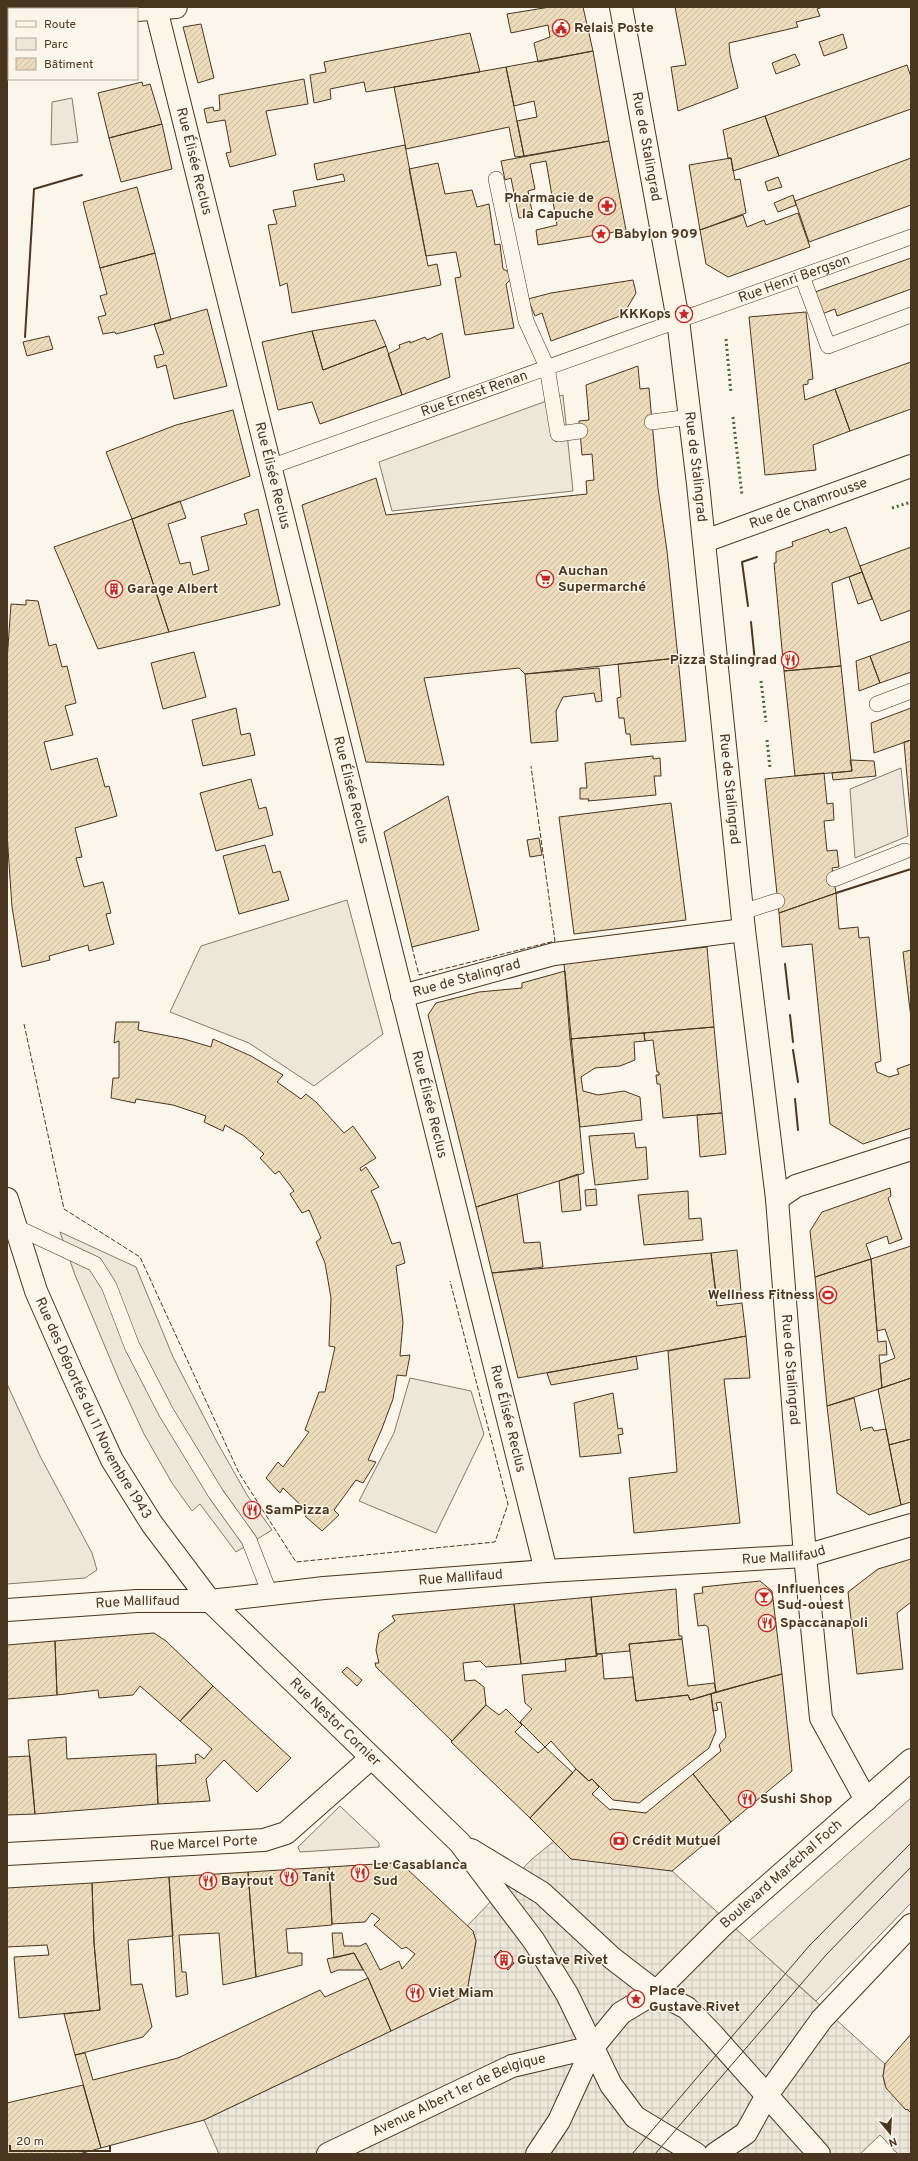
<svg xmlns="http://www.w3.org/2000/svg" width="918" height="2161" viewBox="0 0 918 2161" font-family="Overpass,sans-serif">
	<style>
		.green { fill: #ede6d9; stroke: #887966 }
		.parking { fill: #ede7d9; stroke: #887966 }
		.plaza { fill: url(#plaza-grid); stroke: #887966 }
		.building { fill: url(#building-hatch); stroke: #4a3520 }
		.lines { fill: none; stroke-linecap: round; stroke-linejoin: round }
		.lane-casing { stroke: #4a3520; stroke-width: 16 }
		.street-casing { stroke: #4a3520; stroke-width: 24 }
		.secondary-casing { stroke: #4a3520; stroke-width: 24 }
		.primary-casing { stroke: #4a3520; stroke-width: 24 }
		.lane { stroke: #fbf6e9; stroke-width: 15 }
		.street { stroke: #fbf6e9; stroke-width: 22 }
		.secondary { stroke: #fbf6e9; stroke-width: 22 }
		.primary { stroke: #fbf6e9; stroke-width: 22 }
		.tram { stroke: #4a3520; stroke-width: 1 }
		.hedge { stroke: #436837; stroke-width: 3; stroke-dasharray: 2 3; stroke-linecap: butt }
		.fence { stroke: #4a3520; stroke-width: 1; stroke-dasharray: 5 2; stroke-linecap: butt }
		.wall { stroke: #4a3520; stroke-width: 2 }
		.labels { text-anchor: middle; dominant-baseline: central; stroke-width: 3; stroke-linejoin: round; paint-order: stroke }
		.poi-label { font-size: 14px; font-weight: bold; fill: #4a3520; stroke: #fbf6e9; text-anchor: start }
		.street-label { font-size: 14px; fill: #4a3520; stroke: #fbf6e9 }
	</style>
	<defs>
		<pattern id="plaza-grid" width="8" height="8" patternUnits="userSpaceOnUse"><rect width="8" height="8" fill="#ede7d9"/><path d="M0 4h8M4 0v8" fill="none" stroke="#cdc7ba"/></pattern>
		<pattern id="building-hatch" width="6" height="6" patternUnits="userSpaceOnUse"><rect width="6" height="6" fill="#ecdcbc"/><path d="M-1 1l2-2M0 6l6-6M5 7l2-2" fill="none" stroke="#ccbda1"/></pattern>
	</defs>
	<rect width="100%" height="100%" fill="#fbf6e9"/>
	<path class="green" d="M72,98L78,142L51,145L52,102Z
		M901,768L908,836L855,858L850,789Z
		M7,1384L40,1456L92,1553L97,1570L85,1578L7,1584Z
		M911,1798V1903L816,2001L749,1941Z
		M340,1806L379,1843V1847L300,1852L298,1847Z"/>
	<path class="parking" d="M563,395L573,491L392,511L379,462Z
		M347,900L383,1034L314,1086L249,1043L170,1012L201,946Z
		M60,1232L136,1267L173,1357L217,1442L247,1495L272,1530L236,1552L200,1504L192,1511L172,1483L144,1434L119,1380L75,1275Z
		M410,1378L471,1391L484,1434L436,1533L359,1501L394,1433Z"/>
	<path class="plaza" d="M554,1841L672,1871L885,2064L883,2076L885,2085L911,2113V2154H898L880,2135L860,2154H219L204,2120L462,1997L467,1991L476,1941L473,1931L467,1926L532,1859Z"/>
	<path class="building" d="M550,7H583L593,51L538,62L534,43L550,37L548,25L511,33L507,14Z
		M675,7H823L817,9L820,16L796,22L798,27L729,43L730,55L738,88L678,111L671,67L686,65Z
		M201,24L214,78L198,83L183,27Z
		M470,33L480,72L366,92L364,82L330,89L331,99L314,103L310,75L326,72L324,62Z
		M843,34L847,48L824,56L819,42Z
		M593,51L609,141L524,156L517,121L537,117L534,101L514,106L506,67Z
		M795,54L800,65L776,74L772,63Z
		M907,65L911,77V109L779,156L765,116Z
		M506,67L524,156L515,157L509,127L406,149L394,87Z
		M304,79L308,104L266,111L276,155L230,167L226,153L231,152L225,120L207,123L204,109L213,107L214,111L220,110L219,95Z
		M142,82L143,86L150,84L162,124L109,138L98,93Z
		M765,116L779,156L733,171L731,158H728L723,130Z
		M162,124L172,169L121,182L109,138Z
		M609,141L626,230L538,245L536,230L557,225L546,161L530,164L535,189L528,191L533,216L519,218L511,178L505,180L501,161Z
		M405,145L428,266L437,264L441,285L292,313L287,283L280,286L268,225L277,224L273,210L296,206L293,191L345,181L343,174L317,180L314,164Z
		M731,158L735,180L740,179L746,213L700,230L689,165Z
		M911,158V205L809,242L795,201Z
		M438,163L445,194L472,190L477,207L489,204L495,245L500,244L503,269L507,271L510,275V280L506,284L514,328L465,335L455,278L461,277L456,252L426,256L409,169Z
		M778,177L782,187L768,191L765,182Z
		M137,187L155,253L100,268L83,202Z
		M793,195L796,205L778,212L774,203Z
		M798,213L810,247L728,277L706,264L700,230L743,215L747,227L764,220L766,225Z
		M155,253L171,320L116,334L115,332L103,334L98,317L106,315L100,296L107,294L100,268Z
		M911,258V289L837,316L835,309L822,314L815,292Z
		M633,280L636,293L623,315L551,341L542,313L535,316L528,299L551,293Z
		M207,309L227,386L174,399L166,365L157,368L154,356L164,354L154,324Z
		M806,312L813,379L808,380V384L803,385L805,400L835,389L850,431L813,445L816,470L765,475L749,317Z
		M375,320L386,346L323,370L312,331Z
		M312,331L323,370L386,346L402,395L320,424L312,402L278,410L262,342Z
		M442,333L450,377L402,395L388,354L400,348L399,345L410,341V343L425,337L427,340Z
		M49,336L53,349L27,356L23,342Z
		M911,362V409L850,431L835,389Z
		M638,366L640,389L649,388L658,488L667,551L678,658L525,674L519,668L424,678L444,765L366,762L302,505L376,478L386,515L587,494L586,481L594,480L592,454L582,455L579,421L589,420L586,385Z
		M233,410L250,476L132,519L106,452L176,425Z
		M180,501L186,518L168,524L180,564L190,562L193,575L209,570L201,537L247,524L244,514L258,509L280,605L169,632L132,519Z
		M132,519L169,632L98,649L54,547Z
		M846,527L862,572L832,583L841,666L784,671L774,563H776V552L793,546L792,542L828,529L830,533Z
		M911,547V610L881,621L860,566Z
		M862,572L872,599L858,604L849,577Z
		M26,600L38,601L49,646L56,644L62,667L67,666L76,703L65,706L73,735L44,742L51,770L97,758L105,787L109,786L117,816L75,828L82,857L76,858L84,887L103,882L111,913L106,914L114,944L89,951L88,945L49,956L50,960L22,967L12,907L7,834V661L11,604L26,605Z
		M911,641V672L880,683L870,656Z
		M194,652L206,697L163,709L151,663Z
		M870,656L880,683L859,691L856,661Z
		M678,658L686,741L631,745L630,734H626L624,718H619L617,698L621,697L618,664Z
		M841,666L852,771L795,776L784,671Z
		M599,668L602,701L596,702L594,693L563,697L556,711L558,741L531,743L525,674Z
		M236,708L241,735L250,733L255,755L203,766L192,720Z
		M911,708V740L874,753L871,723Z
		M911,740V822L904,742Z
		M653,756V759L660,758L661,776H654L656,795L588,801L589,799H580V788H587L585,763Z
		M850,760L874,761L876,776L833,780L832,773L852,771Z
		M824,773L827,804L833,803L834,820L824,821L827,851L837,850L839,867L832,868L836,893L779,913L765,779Z
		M251,779L259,809L266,807L273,835L216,851L200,793Z
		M448,796L479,930L412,947L384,832Z
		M671,803L686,920L574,934L559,817Z
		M539,838L542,855L530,857L527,840Z
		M265,845L273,873L280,871L289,900L239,914L223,856Z
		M836,893L839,929L858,927L859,938L869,937L881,1061L875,1063L877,1072L889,1077L899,1074L897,1069L911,1064V1128L863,1144L830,1124L812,944L782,947L779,913Z
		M707,947L714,1027L570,1039L564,963Z
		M911,950V1018L903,952Z
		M565,971L584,1173L476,1207L428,1015L436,1003L479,992L522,988V983L529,981Z
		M116,1022H139L138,1030L184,1039L211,1047L213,1039L251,1056L283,1075L277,1082L301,1099L306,1094L317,1103L344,1133L353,1126L376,1158L360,1168L361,1171L366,1167L379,1187L371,1191L377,1203L392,1244L400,1242L405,1263L396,1266L403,1322L400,1356L410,1355L406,1376L397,1375L393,1399L381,1431L368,1460L376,1462L363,1483L356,1480L334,1510L339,1515L322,1531L305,1516L309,1513L283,1488L280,1493L266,1478L278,1462L283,1467L309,1432L305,1430L319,1392H325L335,1347L329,1346L331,1298L325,1263L316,1242L321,1238L309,1210L302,1213L290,1194L294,1191L279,1171L275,1174L260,1158L264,1154L244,1136L225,1125L223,1131L204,1122L206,1116L173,1105L136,1099L135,1103L111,1098L113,1078H119V1041L114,1043Z
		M714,1027L722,1113L663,1118L660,1084H657L656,1075H659V1072H657L653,1040L645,1041L644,1033Z
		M644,1033L645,1041L634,1042L635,1060L620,1066L595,1068L581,1077L583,1091L598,1095L624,1091L640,1097L642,1120L580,1127L570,1039Z
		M722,1113L726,1154L700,1157L697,1115Z
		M634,1133L636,1148L646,1147L648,1179L595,1185L589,1136Z
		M578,1174L581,1210L562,1212L559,1181Z
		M890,1188L891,1196L888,1198L902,1239L889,1244L887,1236L866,1244L871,1259L815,1277L810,1231L822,1212Z
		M596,1189L597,1205L586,1206L585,1190Z
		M688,1191L689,1219L701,1218L703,1240L644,1245L638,1195Z
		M517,1194L524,1243L540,1242L543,1267L492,1273L476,1207Z
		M911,1246V1378L882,1388L880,1364L895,1358L885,1329L877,1331L871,1259Z
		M737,1250L741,1291L716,1293L711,1253Z
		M711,1253L717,1306L742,1303L746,1336L518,1378L492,1273Z
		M871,1259L878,1342L886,1341L887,1355H879L882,1388L827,1406L815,1277Z
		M746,1336L750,1378L724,1379L740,1523L634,1533L629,1478L677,1472L668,1351Z
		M636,1356L638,1369L551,1385L547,1373Z
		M911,1378V1439L889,1445L878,1389Z
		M613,1393L618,1429L622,1428L623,1434L618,1435L621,1453L580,1457L574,1403Z
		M854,1398L861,1431L863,1429L872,1427L874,1431L886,1429L901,1505L869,1515L837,1493L827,1406Z
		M911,1439V1502L901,1505L889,1445Z
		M911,1559V1602L897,1613L903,1669L857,1674L848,1592L878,1569Z
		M760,1581L772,1591L782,1674L716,1692L708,1627L705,1625L698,1626L694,1594L703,1593L702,1587Z
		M676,1589L679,1636H682V1639L629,1644L630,1651L596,1654L591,1597Z
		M591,1597L597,1656L521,1664L514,1604Z
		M514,1604L521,1664L486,1667L480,1661L463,1663L465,1681L475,1680L484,1687L486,1705L452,1741L376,1667L375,1663H379L376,1650L379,1633L395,1621L392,1616L394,1615Z
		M154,1633L166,1641L213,1686L180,1721L140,1686L133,1695L99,1698L98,1690L57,1695L55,1641Z
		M682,1639L688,1686L714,1683L716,1692L690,1700L688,1695L636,1701L629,1644Z
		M55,1641L57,1695L7,1699V1645Z
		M596,1654H602L604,1679L633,1677L636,1701L688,1695L690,1700L711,1694L716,1731L709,1748L639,1803L613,1800L592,1779L589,1781L576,1769L551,1741L545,1747L520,1722L532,1709L525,1703L522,1675L566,1671L565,1659L597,1656Z
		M347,1667L362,1680L357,1686L342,1672Z
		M782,1674L792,1771L731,1822L693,1774L721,1751L719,1745L726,1737L721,1702L716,1703L718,1710L713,1711L711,1694Z
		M213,1686L291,1758L257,1792L224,1760L206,1779L210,1801L158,1804L156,1766L196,1763L195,1755L198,1754L204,1759L212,1749L180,1721Z
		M486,1705L499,1715L506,1709L522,1725L515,1732L538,1753L545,1747L573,1773L530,1818L451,1742Z
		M66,1737L67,1759L156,1754L158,1804L35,1814L28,1740Z
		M30,1756L35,1814L7,1815V1757Z
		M576,1769L589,1781L592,1779L599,1787L592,1794L610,1810L612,1809L646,1813L693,1774L731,1822L672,1871L571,1859L530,1818Z
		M392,1863L405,1867L473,1931L476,1941L467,1991L462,1997L391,2031L368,1978L354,1953L334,1958L332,1933H342L344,1946H360L366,1943L380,1970L399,1961L402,1969L415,1954L406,1947L402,1949L374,1925L380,1919L372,1913L365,1922L332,1924L329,1867Z
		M329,1867L332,1925L286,1929L288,1953H302V1965L256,1977L248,1872Z
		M248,1872L256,1977L223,1985L219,1933L179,1935L182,1972H186L188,1994L176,1997L169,1877Z
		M169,1877L173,1936L128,1940L131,1985L142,1984L152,2027L143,2037L75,2055L64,2014L100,2010L94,1943L92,1883Z
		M92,1883L94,1943L100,2010L19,2018L14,1957L49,1955L47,1945L7,1947V1888Z
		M501,1950L514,1963L508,1970L494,1957Z
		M354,1953L363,1970H338L331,1973L327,1959Z
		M368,1978L391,2031L204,2120L101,2148L75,2055L85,2053L93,2080L178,2058L320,1990L325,1997Z
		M911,2034V2113L907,2109L906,2110L886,2088L883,2076L885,2064Z
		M83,2085L101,2148L79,2154H7V2103Z"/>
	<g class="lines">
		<defs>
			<g id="lane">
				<path d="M496,179L526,321L547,367L558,434L580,431"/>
				<path d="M802,276L828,346L911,315"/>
				<path d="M652,422L690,417"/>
				<path id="s1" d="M270,467L911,237"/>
				<path d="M877,704L911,691"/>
				<path d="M834,879L905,851"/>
				<path d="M742,912L777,901"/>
				<path d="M14,1226L95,1264L109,1286L132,1346L166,1412L216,1494L249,1540L270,1594"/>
			</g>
			<g id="street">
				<path id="s2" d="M621,7L678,320L698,484L744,930L777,1199L805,1556L821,1718L866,1800"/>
				<path id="s3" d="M156,9L546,1571"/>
				<path d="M137,10L176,7"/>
				<path d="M7,14H9"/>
				<path id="s4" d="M705,541L911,466"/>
				<path id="s5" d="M402,996L554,954L744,930"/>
				<path d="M777,1199L796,1186L911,1149"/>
				<path id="s6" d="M7,1610L137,1601H210L324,1588L546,1571L805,1556L911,1525"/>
				<path id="s7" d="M7,1854L264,1840L286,1833L371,1758"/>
			</g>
			<g id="secondary">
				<path id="s8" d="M7,1199L36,1291L73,1375L112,1460L152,1524L210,1601L460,1843L534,1941L567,1994L611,2085L635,2117L696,2154"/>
				<path d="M471,1850L542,1893L612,1958L656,1992L687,2008L713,2035L819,2154"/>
				<path id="s9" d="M328,2154L512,2066L593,2047"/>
			</g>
			<g id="primary">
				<path id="s10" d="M537,2154L559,2121L593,2047L621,2013L656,1992L722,1926L911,1760"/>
				<path d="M715,2154L746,2133L767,2095L822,2019L911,1925"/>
			</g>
		</defs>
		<use href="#lane" class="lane-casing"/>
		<use href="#street" class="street-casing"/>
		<use href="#secondary" class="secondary-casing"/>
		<use href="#primary" class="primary-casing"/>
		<use href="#lane" class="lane"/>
		<use href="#street" class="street"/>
		<use href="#secondary" class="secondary"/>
		<use href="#primary" class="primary"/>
		<path class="tram" d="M632,2154L809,1946L911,1843
			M655,2154L826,1955L911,1867"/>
		<path class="hedge" d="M726,339L731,393
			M733,417L742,495
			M892,508L911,502
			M761,681L766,722
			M767,740L770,768"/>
		<path class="fence" d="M412,947L419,975L555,941L531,766
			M24,1024L64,1209L140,1257L239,1473L296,1562L495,1542L508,1504L450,1281"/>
		<path class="wall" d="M25,337L34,189L82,175
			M748,606L742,562L757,557
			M751,622L755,662
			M836,893L911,869
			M785,964L789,999
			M790,1015L793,1042
			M793,1050L798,1082
			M795,1099L798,1130"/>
	</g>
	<defs>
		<symbol id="civic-ring" viewBox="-11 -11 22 22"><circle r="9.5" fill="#fbf6e9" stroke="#c62828" stroke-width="1.5"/><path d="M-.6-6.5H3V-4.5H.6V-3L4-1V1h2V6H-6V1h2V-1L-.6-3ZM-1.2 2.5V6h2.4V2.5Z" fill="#c62828"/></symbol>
		<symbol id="pharmacy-ring" viewBox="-11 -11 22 22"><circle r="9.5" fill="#fbf6e9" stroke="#c62828" stroke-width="1.5"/><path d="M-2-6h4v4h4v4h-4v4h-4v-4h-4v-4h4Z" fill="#c62828"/></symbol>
		<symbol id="sight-ring" viewBox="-11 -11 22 22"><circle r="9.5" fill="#fbf6e9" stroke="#c62828" stroke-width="1.5"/><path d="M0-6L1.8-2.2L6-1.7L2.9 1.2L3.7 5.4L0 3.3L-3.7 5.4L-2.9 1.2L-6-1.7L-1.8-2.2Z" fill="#c62828"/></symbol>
		<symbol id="supermarket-ring" viewBox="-11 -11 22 22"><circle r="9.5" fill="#fbf6e9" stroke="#c62828" stroke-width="1.5"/><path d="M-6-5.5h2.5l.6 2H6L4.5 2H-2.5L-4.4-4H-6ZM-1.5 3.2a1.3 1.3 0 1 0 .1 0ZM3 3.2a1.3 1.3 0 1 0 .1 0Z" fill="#c62828"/></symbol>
		<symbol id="building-ring" viewBox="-11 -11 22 22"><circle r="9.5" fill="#fbf6e9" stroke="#c62828" stroke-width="1.5"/><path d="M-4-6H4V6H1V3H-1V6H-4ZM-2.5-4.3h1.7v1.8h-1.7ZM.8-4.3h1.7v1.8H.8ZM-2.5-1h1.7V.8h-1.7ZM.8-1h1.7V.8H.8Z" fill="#c62828"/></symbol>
		<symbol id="restaurant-ring" viewBox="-11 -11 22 22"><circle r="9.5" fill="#fbf6e9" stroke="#c62828" stroke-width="1.5"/><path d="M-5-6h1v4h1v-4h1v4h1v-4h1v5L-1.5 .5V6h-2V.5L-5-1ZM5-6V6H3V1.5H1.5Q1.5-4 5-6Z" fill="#c62828"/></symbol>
		<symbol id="stadium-ring" viewBox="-11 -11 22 22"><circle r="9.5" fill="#fbf6e9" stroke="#c62828" stroke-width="1.5"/><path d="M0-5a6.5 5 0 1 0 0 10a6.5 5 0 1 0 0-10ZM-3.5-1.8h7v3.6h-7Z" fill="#c62828"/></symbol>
		<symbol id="bar-ring" viewBox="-11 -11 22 22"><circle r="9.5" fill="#fbf6e9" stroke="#c62828" stroke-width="1.5"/><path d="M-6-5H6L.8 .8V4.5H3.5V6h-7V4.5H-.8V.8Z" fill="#c62828"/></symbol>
		<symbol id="bank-ring" viewBox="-11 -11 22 22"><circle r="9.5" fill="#fbf6e9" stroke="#c62828" stroke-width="1.5"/><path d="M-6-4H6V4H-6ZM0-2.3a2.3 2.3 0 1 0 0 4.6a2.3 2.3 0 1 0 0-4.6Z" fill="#c62828"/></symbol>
	</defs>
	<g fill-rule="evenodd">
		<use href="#civic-ring" x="551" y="18" width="20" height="20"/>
		<use href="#pharmacy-ring" x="597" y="196" width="20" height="20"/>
		<use href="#sight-ring" x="591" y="224" width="20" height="20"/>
		<use href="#sight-ring" x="674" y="304" width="20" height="20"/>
		<use href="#supermarket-ring" x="535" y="569" width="20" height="20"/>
		<use href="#building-ring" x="104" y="579" width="20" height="20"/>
		<use href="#restaurant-ring" x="780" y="650" width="20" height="20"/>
		<use href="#stadium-ring" x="818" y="1285" width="20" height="20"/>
		<use href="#restaurant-ring" x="242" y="1500" width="20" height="20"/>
		<use href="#bar-ring" x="754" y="1587" width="20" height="20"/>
		<use href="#restaurant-ring" x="757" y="1613" width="20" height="20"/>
		<use href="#restaurant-ring" x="737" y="1789" width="20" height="20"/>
		<use href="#bank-ring" x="609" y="1831" width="20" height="20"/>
		<use href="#restaurant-ring" x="350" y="1863" width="20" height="20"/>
		<use href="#restaurant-ring" x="279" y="1867" width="20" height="20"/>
		<use href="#restaurant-ring" x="198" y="1871" width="20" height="20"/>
		<use href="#building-ring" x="494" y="1950" width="20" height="20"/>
		<use href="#restaurant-ring" x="405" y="1983" width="20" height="20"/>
		<use href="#sight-ring" x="626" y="1989" width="20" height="20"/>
	</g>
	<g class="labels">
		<g class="poi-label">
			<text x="574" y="28">Relais Poste</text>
			<text x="594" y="198" text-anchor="end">Pharmacie de<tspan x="594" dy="16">la Capuche</tspan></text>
			<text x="614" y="234">Babylon 909</text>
			<text x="671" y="314" text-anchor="end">KKKops</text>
			<text x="558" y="571">Auchan<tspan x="558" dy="16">Supermarché</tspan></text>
			<text x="127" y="589">Garage Albert</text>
			<text x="777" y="660" text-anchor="end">Pizza Stalingrad</text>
			<text x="815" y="1295" text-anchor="end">Wellness Fitness</text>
			<text x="265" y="1510">SamPizza</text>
			<text x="777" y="1589">Influences<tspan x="777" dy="16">Sud-ouest</tspan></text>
			<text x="780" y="1623">Spaccanapoli</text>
			<text x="760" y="1799">Sushi Shop</text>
			<text x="632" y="1841">Crédit Mutuel</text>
			<text x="373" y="1865">Le Casablanca<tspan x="373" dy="16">Sud</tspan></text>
			<text x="302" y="1877">Tanit</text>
			<text x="221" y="1881">Bayrout</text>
			<text x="517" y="1960">Gustave Rivet</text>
			<text x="649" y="1991">Place<tspan x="649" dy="16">Gustave Rivet</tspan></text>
			<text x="428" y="1993">Viet Miam</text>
		</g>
		<g class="street-label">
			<text stroke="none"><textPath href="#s2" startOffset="142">Rue de Stalingrad</textPath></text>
			<text stroke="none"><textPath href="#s3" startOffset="157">Rue Élisée Reclus</textPath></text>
			<text stroke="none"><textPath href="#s1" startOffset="557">Rue Henri Bergson</textPath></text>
			<text stroke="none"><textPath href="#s1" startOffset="217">Rue Ernest Renan</textPath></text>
			<text stroke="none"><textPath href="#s2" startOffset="466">Rue de Stalingrad</textPath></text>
			<text stroke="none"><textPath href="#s3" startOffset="481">Rue Élisée Reclus</textPath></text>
			<text stroke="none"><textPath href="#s4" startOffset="110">Rue de Chamrousse</textPath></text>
			<text stroke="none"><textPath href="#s2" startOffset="790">Rue de Stalingrad</textPath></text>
			<text stroke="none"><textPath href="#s3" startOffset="805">Rue Élisée Reclus</textPath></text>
			<text stroke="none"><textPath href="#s5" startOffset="67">Rue de Stalingrad</textPath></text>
			<text stroke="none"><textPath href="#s3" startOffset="1129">Rue Élisée Reclus</textPath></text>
			<text stroke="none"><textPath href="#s2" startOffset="1374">Rue de Stalingrad</textPath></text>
			<text stroke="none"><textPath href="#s8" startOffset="227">Rue des Déportés du 11 Novembre 1943</textPath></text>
			<text stroke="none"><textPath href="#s3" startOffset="1453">Rue Élisée Reclus</textPath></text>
			<text stroke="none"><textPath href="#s6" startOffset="779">Rue Mallifaud</textPath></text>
			<text stroke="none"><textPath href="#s6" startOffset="455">Rue Mallifaud</textPath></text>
			<text stroke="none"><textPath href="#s6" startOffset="131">Rue Mallifaud</textPath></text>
			<text stroke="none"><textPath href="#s8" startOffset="628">Rue Nestor Cornier</textPath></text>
			<text stroke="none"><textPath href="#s7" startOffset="197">Rue Marcel Porte</textPath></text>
			<text stroke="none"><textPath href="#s10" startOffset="378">Boulevard Maréchal Foch</textPath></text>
			<text stroke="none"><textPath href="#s9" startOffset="144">Avenue Albert 1er de Belgique</textPath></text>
		</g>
	</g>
	<rect width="918" height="2161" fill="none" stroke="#4a3520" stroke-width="16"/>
	<rect x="8" y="8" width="130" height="72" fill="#fbf6e9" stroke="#b4a999"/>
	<rect x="16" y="21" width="20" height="6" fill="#fbf6e9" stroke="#b4a999"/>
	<text x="44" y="28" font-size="12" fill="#4a3520">Route</text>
	<rect x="16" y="38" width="20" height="12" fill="#ede6d9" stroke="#b4a999"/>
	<text x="44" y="48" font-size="12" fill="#4a3520">Parc</text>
	<rect x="16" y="58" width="20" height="12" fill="url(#building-hatch)" stroke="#b4a999"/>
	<text x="44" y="68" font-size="12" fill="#4a3520">Bâtiment</text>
	<g transform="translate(890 2133) rotate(162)" stroke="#fbf6e9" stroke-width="3" paint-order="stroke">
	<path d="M0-3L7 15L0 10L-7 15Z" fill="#4a3520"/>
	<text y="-6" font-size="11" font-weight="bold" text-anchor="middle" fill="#4a3520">N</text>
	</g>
	<path d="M10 2145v6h100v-6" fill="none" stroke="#4a3520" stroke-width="2"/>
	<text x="16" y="2145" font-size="12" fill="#4a3520" stroke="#fbf6e9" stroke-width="3" paint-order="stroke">20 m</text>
</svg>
